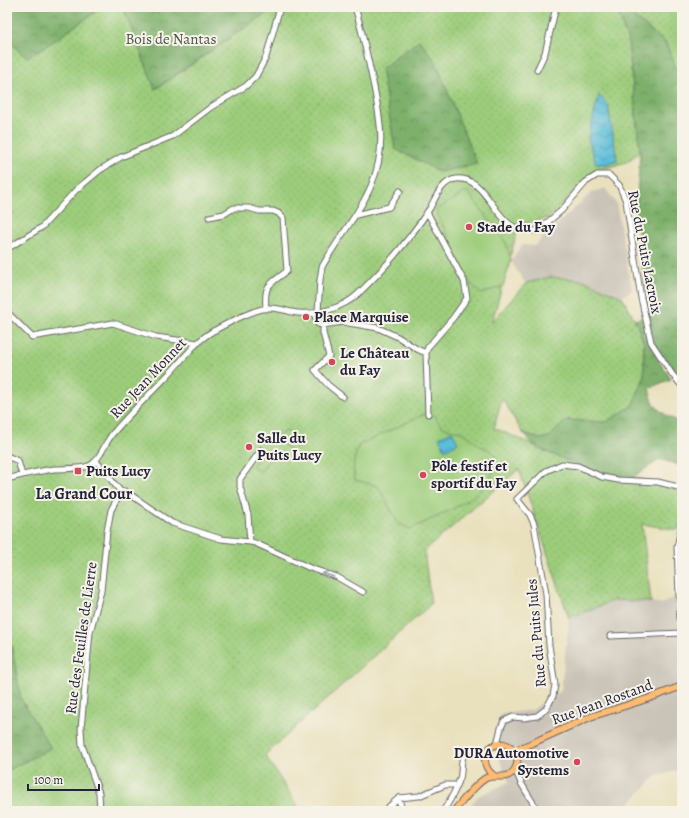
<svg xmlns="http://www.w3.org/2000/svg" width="689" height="818" viewBox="0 0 689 818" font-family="Alegreya,serif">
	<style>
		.industrial { fill: #cac3b8 }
		.grass { fill: url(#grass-dots); stroke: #60785c }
		.forest { fill: url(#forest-crowns); stroke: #506954 }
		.park { fill: #9dcd7c; stroke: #60785c }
		.water { fill: url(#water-waves); stroke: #3e708a }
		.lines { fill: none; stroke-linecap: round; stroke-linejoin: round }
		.minor-casing { stroke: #686569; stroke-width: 7 }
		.major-casing { stroke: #686569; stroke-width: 8 }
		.minor { stroke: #fff; stroke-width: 5 }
		.major { stroke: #ffbb71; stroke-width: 6 }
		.oneway { stroke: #9c9ca7 }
		.poi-dot { fill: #d1495b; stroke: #f7f3e8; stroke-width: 1.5 }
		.labels { text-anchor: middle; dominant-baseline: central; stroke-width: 4; stroke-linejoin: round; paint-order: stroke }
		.park-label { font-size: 15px; fill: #47554e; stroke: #f7f3e8 }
		.poi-label { font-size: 15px; font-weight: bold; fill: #22223b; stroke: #f7f3e8; text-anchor: start }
		.street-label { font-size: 15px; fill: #22223b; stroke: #f7f3e8 }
		.neighbourhood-label { font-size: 16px; font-weight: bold; fill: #22223b; stroke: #f7f3e8 }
	</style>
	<defs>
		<pattern id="grass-dots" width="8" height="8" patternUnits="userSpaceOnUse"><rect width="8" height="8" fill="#9dcd7c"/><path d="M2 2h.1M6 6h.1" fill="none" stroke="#87b06c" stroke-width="1.8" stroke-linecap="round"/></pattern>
		<pattern id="forest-crowns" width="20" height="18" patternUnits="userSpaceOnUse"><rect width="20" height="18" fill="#7eb06c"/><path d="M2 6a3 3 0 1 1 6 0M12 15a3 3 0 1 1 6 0" fill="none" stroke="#678f5a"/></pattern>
		<pattern id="water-waves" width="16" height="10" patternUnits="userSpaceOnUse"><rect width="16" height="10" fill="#5bbed9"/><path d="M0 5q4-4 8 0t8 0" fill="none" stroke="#4b9ab1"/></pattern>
	</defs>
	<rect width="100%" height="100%" fill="#f7f3e8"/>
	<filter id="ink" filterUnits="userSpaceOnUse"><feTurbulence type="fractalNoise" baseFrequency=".025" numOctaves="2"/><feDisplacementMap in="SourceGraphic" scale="8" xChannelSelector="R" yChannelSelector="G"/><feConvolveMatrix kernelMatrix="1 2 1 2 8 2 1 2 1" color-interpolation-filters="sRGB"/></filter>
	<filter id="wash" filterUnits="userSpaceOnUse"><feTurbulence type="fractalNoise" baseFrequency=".012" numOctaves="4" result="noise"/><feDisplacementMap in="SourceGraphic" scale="16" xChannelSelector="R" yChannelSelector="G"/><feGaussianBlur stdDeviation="0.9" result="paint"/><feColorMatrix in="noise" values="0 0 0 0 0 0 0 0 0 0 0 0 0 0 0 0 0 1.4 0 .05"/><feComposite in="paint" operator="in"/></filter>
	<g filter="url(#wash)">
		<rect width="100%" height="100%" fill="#e9e1be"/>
		<path class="industrial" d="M605,188L616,203L632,290L622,297L583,280L550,277L526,283L524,281L511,261L522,245L534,246L591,193Z
			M682,593V769L655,777L622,811H467L477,797L509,782L492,743L501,714L532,710L561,691L569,618L614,600L651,602L661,604Z"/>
		<path class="grass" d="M102,7H123L156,89L271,10L270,7H616L628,41L640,152L626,162L594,172L549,218L519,225L492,322L526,283L550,277L583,280L622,297L635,320L644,343V378L632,406L606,422L566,420L549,437L540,439L522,432L502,398L494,428L602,474L633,477L654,484L682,491V514L680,516L682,519L678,530L642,524L651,602L614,600L569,618L519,469L424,551L431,604L265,755L301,811H7V38L21,53L54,41Z
			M621,7H682V81L665,42Z"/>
		<path class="forest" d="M7,7H102L54,41L28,57L21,53L7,38Z
			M123,7H270L271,10L155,89Z
			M616,7H621L665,42L682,81V378L676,373L653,341L648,313L636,214L640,152L628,41Z
			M419,40L435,60L477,164L440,172L395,149L381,69Z
			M643,318L649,343L658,360L671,379L649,388C654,412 662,412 682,424V466L660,459L633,477L602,475L537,448L522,432L540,439L549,437L566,420L606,422L632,406L644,378V343L635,320Z
			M7,639L12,646L21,699L51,748L7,771Z"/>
		<path class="park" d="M467,191L506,243L511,261L503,286L481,294L468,280L436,210Z
			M425,414L435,415C442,433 448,426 463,433C470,436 475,442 480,446C485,448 493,451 495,456C496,459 496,463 495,465C492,496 435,517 410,529L398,523L378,486L355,480C352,466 354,458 359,445Z
			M287,431L301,443L292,452L275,436Z
			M264,451L271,457L260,472L252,466Z"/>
		<path class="water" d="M599,95L608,105L617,160L607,164H596L588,138Z
			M452,431L458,443L445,450L439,437Z"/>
	</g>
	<g filter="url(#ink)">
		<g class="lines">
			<defs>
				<path id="minor" d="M537,70L545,53L556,7
					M356,215L389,207L400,191
					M209,217L224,214L234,208H249L259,211H273L278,213L283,218L287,271C268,286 264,284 266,309
					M7,249L42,227L76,190L100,170L121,157L173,136L211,107L246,86L256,76L266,57L280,7
					M7,312L32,337L113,323L156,337L198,343
					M318,312L320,280L322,267C337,239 359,215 371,186C386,151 381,123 374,87C368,60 363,34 355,7
					M314,313L318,324L323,325L343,322L378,328L398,337L417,349L426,353L428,414
					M323,325V333L329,356L315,370L328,385L343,397
					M426,353L428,347L453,318L467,298L464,281L427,212
					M7,456L18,461L22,475
					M96,461L121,492
					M7,479C22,475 38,471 54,469C65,468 80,470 91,465C100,460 106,440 114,432C131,412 150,394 168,375C183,359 198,338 217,329C232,321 252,310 268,308C279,307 288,312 298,313C318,315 343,308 358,294C384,269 410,239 430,208C436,197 442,181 456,179C482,175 493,214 511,225C519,231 528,230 537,231L562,210L586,182L597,175H609L619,185L626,201L641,298L651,342L672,374L682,386
					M121,492L125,491L172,523L221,539L250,542L248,515L240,487V479L261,450
					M682,525L677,547L680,618L682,629
					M250,542L255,543L310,568L337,577L363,592
					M610,636L682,633
					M497,744L501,728L504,721L513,717L524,718L537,716L546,709L553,696L555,685L549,645L546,594L534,524L530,515L517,499L546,471L562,464L578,466L602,477L618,480L658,482L682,488
					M515,769L521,783L538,811
					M100,811L99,793L82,745L81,729L90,632L101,591L107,531L111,510L121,492
					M384,811L399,798
					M402,811L399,798L419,796L445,785H457
					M443,811C450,801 456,790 460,778C463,770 458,755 470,751C474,750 484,750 489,750"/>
				<path id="major" d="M513,749H519L590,717L650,698L682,686
					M454,811C463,801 474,785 486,778C495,774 504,780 512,773C524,762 514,741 498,744C481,748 482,767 493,775"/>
			</defs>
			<use href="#minor" class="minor-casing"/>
			<use href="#major" class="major-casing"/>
			<use href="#minor" class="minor"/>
			<use href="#major" class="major"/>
		</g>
		<defs><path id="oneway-shaft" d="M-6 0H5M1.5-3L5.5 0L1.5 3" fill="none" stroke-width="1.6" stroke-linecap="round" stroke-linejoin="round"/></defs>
		<use class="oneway" href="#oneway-shaft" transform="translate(328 575) rotate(-162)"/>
	</g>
	<g class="poi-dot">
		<circle cx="469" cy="227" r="4"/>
		<circle cx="306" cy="317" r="4"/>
		<circle cx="332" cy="362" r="4"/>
		<circle cx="249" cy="447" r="4"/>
		<rect x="74" y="467" width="8" height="8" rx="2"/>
		<circle cx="423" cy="475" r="4"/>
		<circle cx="577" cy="762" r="4"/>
	</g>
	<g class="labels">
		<g class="park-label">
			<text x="171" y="39">Bois de Nantas</text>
		</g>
		<g class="poi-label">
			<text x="477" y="227">Stade du Fay</text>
			<text x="314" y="317">Place Marquise</text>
			<text x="340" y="353">Le Château<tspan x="340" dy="17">du Fay</tspan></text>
			<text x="257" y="438">Salle du<tspan x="257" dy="17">Puits Lucy</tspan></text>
			<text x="431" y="466">Pôle festif et<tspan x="431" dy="17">sportif du Fay</tspan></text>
			<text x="86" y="471">Puits Lucy</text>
			<text x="569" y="753" text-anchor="end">DURA Automotive<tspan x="569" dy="17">Systems</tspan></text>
		</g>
		<g class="street-label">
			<text transform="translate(645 252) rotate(79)">Rue du Puits Lacroix</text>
			<text transform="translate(148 378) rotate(-47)">Rue Jean Monnet</text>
			<text transform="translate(536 633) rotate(-95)">Rue du Puits Jules</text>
			<text transform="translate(81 638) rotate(-82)">Rue des Feuilles de Lierre</text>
			<text transform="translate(602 702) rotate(-20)">Rue Jean Rostand</text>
		</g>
		<g class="neighbourhood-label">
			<text x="84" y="494">La Grand Cour</text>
		</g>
	</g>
	<rect width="689" height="818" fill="none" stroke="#f7f3e8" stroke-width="24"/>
	<path d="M28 784v6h71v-6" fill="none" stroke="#22223b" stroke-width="2"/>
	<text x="34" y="784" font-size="12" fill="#22223b" stroke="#f7f3e8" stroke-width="3" paint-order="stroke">100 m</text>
</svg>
